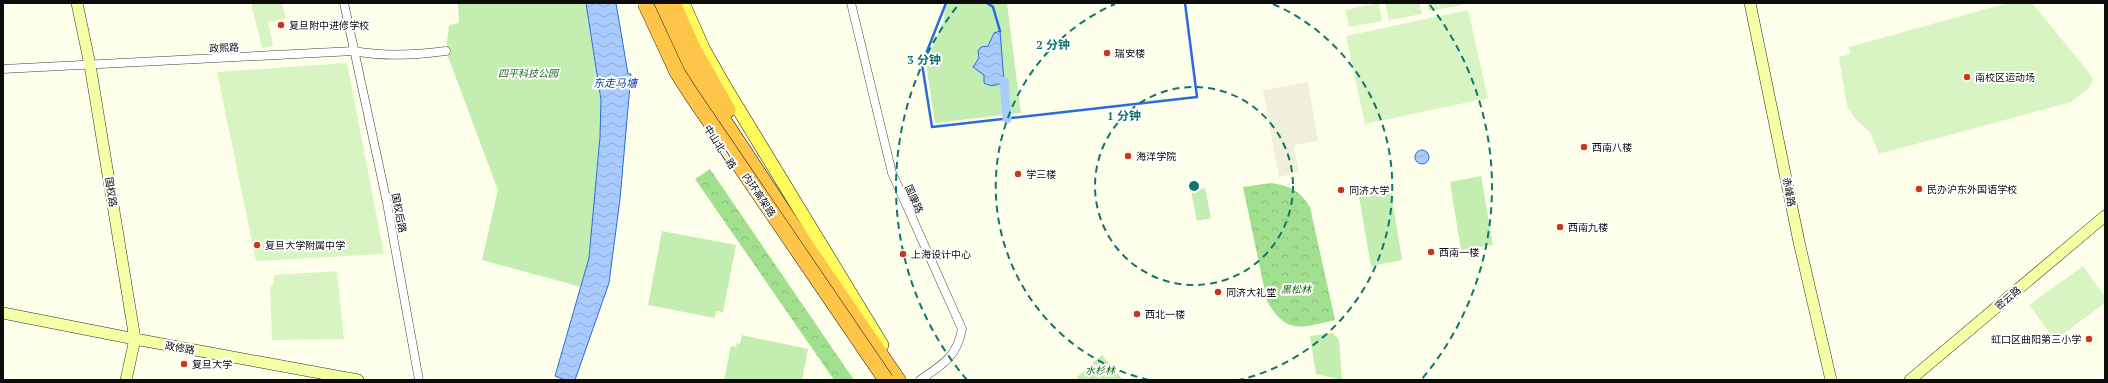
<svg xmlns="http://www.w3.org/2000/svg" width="2108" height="383" viewBox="0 0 2108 383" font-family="'PT Serif','Noto Sans SC',serif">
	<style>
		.grass { fill: #c3edb1 }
		.forest { fill: url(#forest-crowns) }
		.pitch { fill: #d8f4c3 }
		.plaza { fill: #efefda }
		.water { fill: url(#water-waves); stroke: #296cdb }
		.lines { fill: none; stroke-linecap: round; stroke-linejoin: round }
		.stream { stroke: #296cdb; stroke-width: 2.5 }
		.canal { stroke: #aacbfd; stroke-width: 9 }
		.street-casing { stroke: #3f3f3f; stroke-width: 9 }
		.secondary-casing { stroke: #2e2e2e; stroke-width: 12 }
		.primary-casing { stroke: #1d1d1d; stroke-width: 14 }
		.highway-casing { stroke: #1d1d1d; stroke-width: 16 }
		.street { stroke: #fff; stroke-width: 8 }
		.secondary { stroke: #f5ffa6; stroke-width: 11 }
		.primary { stroke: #fffc5b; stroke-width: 13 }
		.highway { stroke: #ffc549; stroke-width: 15 }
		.highway-bridge-casing { stroke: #1d1d1d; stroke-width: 16; stroke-linecap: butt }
		.highway-bridge { stroke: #ffc549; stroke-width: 15 }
		.ring { fill: none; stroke: #0f766e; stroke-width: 2; stroke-dasharray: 7 5 }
		.poi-dot { fill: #ca3616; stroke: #fff; stroke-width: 1.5 }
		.labels { text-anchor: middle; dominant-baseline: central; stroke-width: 4; stroke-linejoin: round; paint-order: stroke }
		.poi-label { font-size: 10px; fill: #0c0c0c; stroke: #fff; text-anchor: start }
		.street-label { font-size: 10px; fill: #0c0c0c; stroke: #fff }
		.park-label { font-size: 10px; font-style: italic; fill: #166a17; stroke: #fff }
		.water-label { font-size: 11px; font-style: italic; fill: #0940aa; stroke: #fff }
		.centre { fill: #0f766e; stroke: #fff; stroke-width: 2 }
		.ring-label { font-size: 12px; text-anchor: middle; font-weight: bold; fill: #0f766e; stroke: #fff; stroke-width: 4; stroke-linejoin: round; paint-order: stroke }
	</style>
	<defs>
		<pattern id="forest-crowns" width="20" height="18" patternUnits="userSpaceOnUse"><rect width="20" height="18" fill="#a1e08e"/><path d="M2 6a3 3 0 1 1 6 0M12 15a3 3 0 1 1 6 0" fill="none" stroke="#89bf79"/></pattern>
		<pattern id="water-waves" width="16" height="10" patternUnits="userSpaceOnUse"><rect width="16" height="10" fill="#aacbfd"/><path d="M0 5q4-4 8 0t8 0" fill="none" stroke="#91add8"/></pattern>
	</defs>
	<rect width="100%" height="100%" fill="#feffeb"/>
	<path class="grass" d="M458,3H586L602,111L589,258L581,287L482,260L498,190L446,51L449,25L459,23Z
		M945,3H1007L1021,113L935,123L926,63L944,20Z
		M1481,176L1493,245L1461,250L1450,182Z
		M1205,188L1211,218L1197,221L1191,191Z
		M1391,192L1402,260L1371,266L1359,197Z
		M662,231L736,245L723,312L716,311L715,318L648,305Z
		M1333,333L1339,340L1342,380L1316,374L1310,336Z
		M742,335L808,349L802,380H724L731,346L736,347L737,343L740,344Z
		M1102,355L1123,380H1079L1077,377Z"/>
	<path class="forest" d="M710,169L854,380H834L695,179Z
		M1272,183C1292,187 1299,190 1310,207L1335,320C1301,328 1286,335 1267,301L1243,187Z"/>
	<path class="pitch" d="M251,3H282L286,18L268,22L273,46L262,48Z
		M1379,3L1382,21L1349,27L1345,10Z
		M1385,3H1419L1422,14L1389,20Z
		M1427,3H1461L1462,5L1429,11Z
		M2008,3H2032L2090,74L2093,80L2089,88L2071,102L1879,154L1870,132L1856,120L1847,106L1839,57L1850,54L1849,47Z
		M1468,10L1488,98L1365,124L1346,36Z
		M347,63L384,254L256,261L217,72Z
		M2083,266L2105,297V303L2055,340L2029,305Z
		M337,271L344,339L272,340L270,288L274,282V275Z"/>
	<path class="plaza" d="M1308,82L1318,141L1296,145L1294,148L1299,172L1279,177L1263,90Z"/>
	<path class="water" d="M586,3H616L628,74H631L620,199L609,283L575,380H565L555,376L589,258L600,137L601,100Z
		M1000,31L1004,81C997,86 991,87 984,83V75L973,67L979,58L978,51L981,47L988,46L994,33Z
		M1415 157a7 7 0 1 1 14 0a7 7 0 1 1-14 0Z"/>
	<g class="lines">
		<path class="stream" d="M946,3L922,64L932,127L1197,97L1185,3
			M987,3L993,7L1000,31"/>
		<path class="canal" d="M1004,81L1007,119"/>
		<defs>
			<path id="street" d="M344,3L387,203L419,380
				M851,3L892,173L962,329C957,357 942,365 920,380
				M3,69L354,51C385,57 415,55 446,51"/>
			<path id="secondary" d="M77,3L90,65L135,339L126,380
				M1750,3L1799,242L1831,380
				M3,313L135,339L358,380
				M1910,380L2105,216"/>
			<path id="primary" d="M683,3L704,50L725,87L882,345"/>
			<path id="highway" d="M657,3L686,63L805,244L898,380
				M673,3L694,50L728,110"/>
		</defs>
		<use href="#street" class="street-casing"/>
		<use href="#secondary" class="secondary-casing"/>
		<use href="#primary" class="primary-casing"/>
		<use href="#highway" class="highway-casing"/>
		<use href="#street" class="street"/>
		<use href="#secondary" class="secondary"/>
		<use href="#primary" class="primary"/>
		<use href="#highway" class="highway"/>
		<defs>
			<path id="highway-bridge" d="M645,3L677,72L691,94L886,380"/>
		</defs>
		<use href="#highway-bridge" class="highway-bridge-casing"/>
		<use href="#highway-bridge" class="highway-bridge"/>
	</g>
	<g class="ring">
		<circle cx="1194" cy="186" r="99"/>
		<path d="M1149 380A199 199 0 0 1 1115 4M1273 4A199 199 0 0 1 1239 380"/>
		<path d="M967 380A298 298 0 0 1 958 5M1430 5A298 298 0 0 1 1421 380"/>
	</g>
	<g class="poi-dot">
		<circle cx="281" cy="25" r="4"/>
		<circle cx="1107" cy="53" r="4"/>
		<circle cx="1967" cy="77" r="4"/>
		<circle cx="1584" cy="147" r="4"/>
		<circle cx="1128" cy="156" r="4"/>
		<circle cx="1018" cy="174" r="4"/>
		<circle cx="1919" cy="189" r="4"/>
		<circle cx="1341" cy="190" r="4"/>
		<circle cx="1560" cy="227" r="4"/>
		<circle cx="257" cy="245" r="4"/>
		<circle cx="1431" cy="252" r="4"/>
		<circle cx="903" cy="254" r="4"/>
		<circle cx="1218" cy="292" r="4"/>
		<circle cx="1137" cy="314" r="4"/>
		<circle cx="2089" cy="339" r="4"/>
		<circle cx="184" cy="364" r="4"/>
	</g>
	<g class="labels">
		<g class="poi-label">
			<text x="289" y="25">复旦附中进修学校</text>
			<text x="1115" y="53">瑞安楼</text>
			<text x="1975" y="77">南校区运动场</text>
			<text x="1592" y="147">西南八楼</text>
			<text x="1136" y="156">海洋学院</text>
			<text x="1026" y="174">学三楼</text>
			<text x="1927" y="189">民办沪东外国语学校</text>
			<text x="1349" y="190">同济大学</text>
			<text x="1568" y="227">西南九楼</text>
			<text x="265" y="245">复旦大学附属中学</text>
			<text x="1439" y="252">西南一楼</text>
			<text x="911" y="254">上海设计中心</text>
			<text x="1226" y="292">同济大礼堂</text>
			<text x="1145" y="314">西北一楼</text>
			<text x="2081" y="339" text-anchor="end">虹口区曲阳第三小学</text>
			<text x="192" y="364">复旦大学</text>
		</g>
		<g class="street-label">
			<text transform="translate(224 48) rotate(-3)">政熙路</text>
			<text transform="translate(720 147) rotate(57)">中山北二路</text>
			<text transform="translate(111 192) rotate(81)">国权路</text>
			<text transform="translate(1789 192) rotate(79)">赤峰路</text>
			<text transform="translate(759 195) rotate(56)">内环高架路</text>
			<text transform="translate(914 199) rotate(66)">国康路</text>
			<text transform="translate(399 213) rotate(79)">国权后路</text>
			<text transform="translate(2008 298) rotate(-40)">密云路</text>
			<text transform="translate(180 348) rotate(10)">政修路</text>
		</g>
		<g class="park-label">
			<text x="528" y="73">四平科技公园</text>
			<text x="1296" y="289">黑松林</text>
			<text x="1100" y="370">水杉林</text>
		</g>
		<g class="water-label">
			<text x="615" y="83">东走马塘</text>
		</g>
	</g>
	<circle cx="1194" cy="186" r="6" class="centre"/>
	<g class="ring-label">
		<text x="1053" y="49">2 分钟</text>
		<text x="924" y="64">3 分钟</text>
		<text x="1124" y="120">1 分钟</text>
	</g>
	<rect width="2108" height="383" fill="none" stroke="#0c0c0c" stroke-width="8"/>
</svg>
